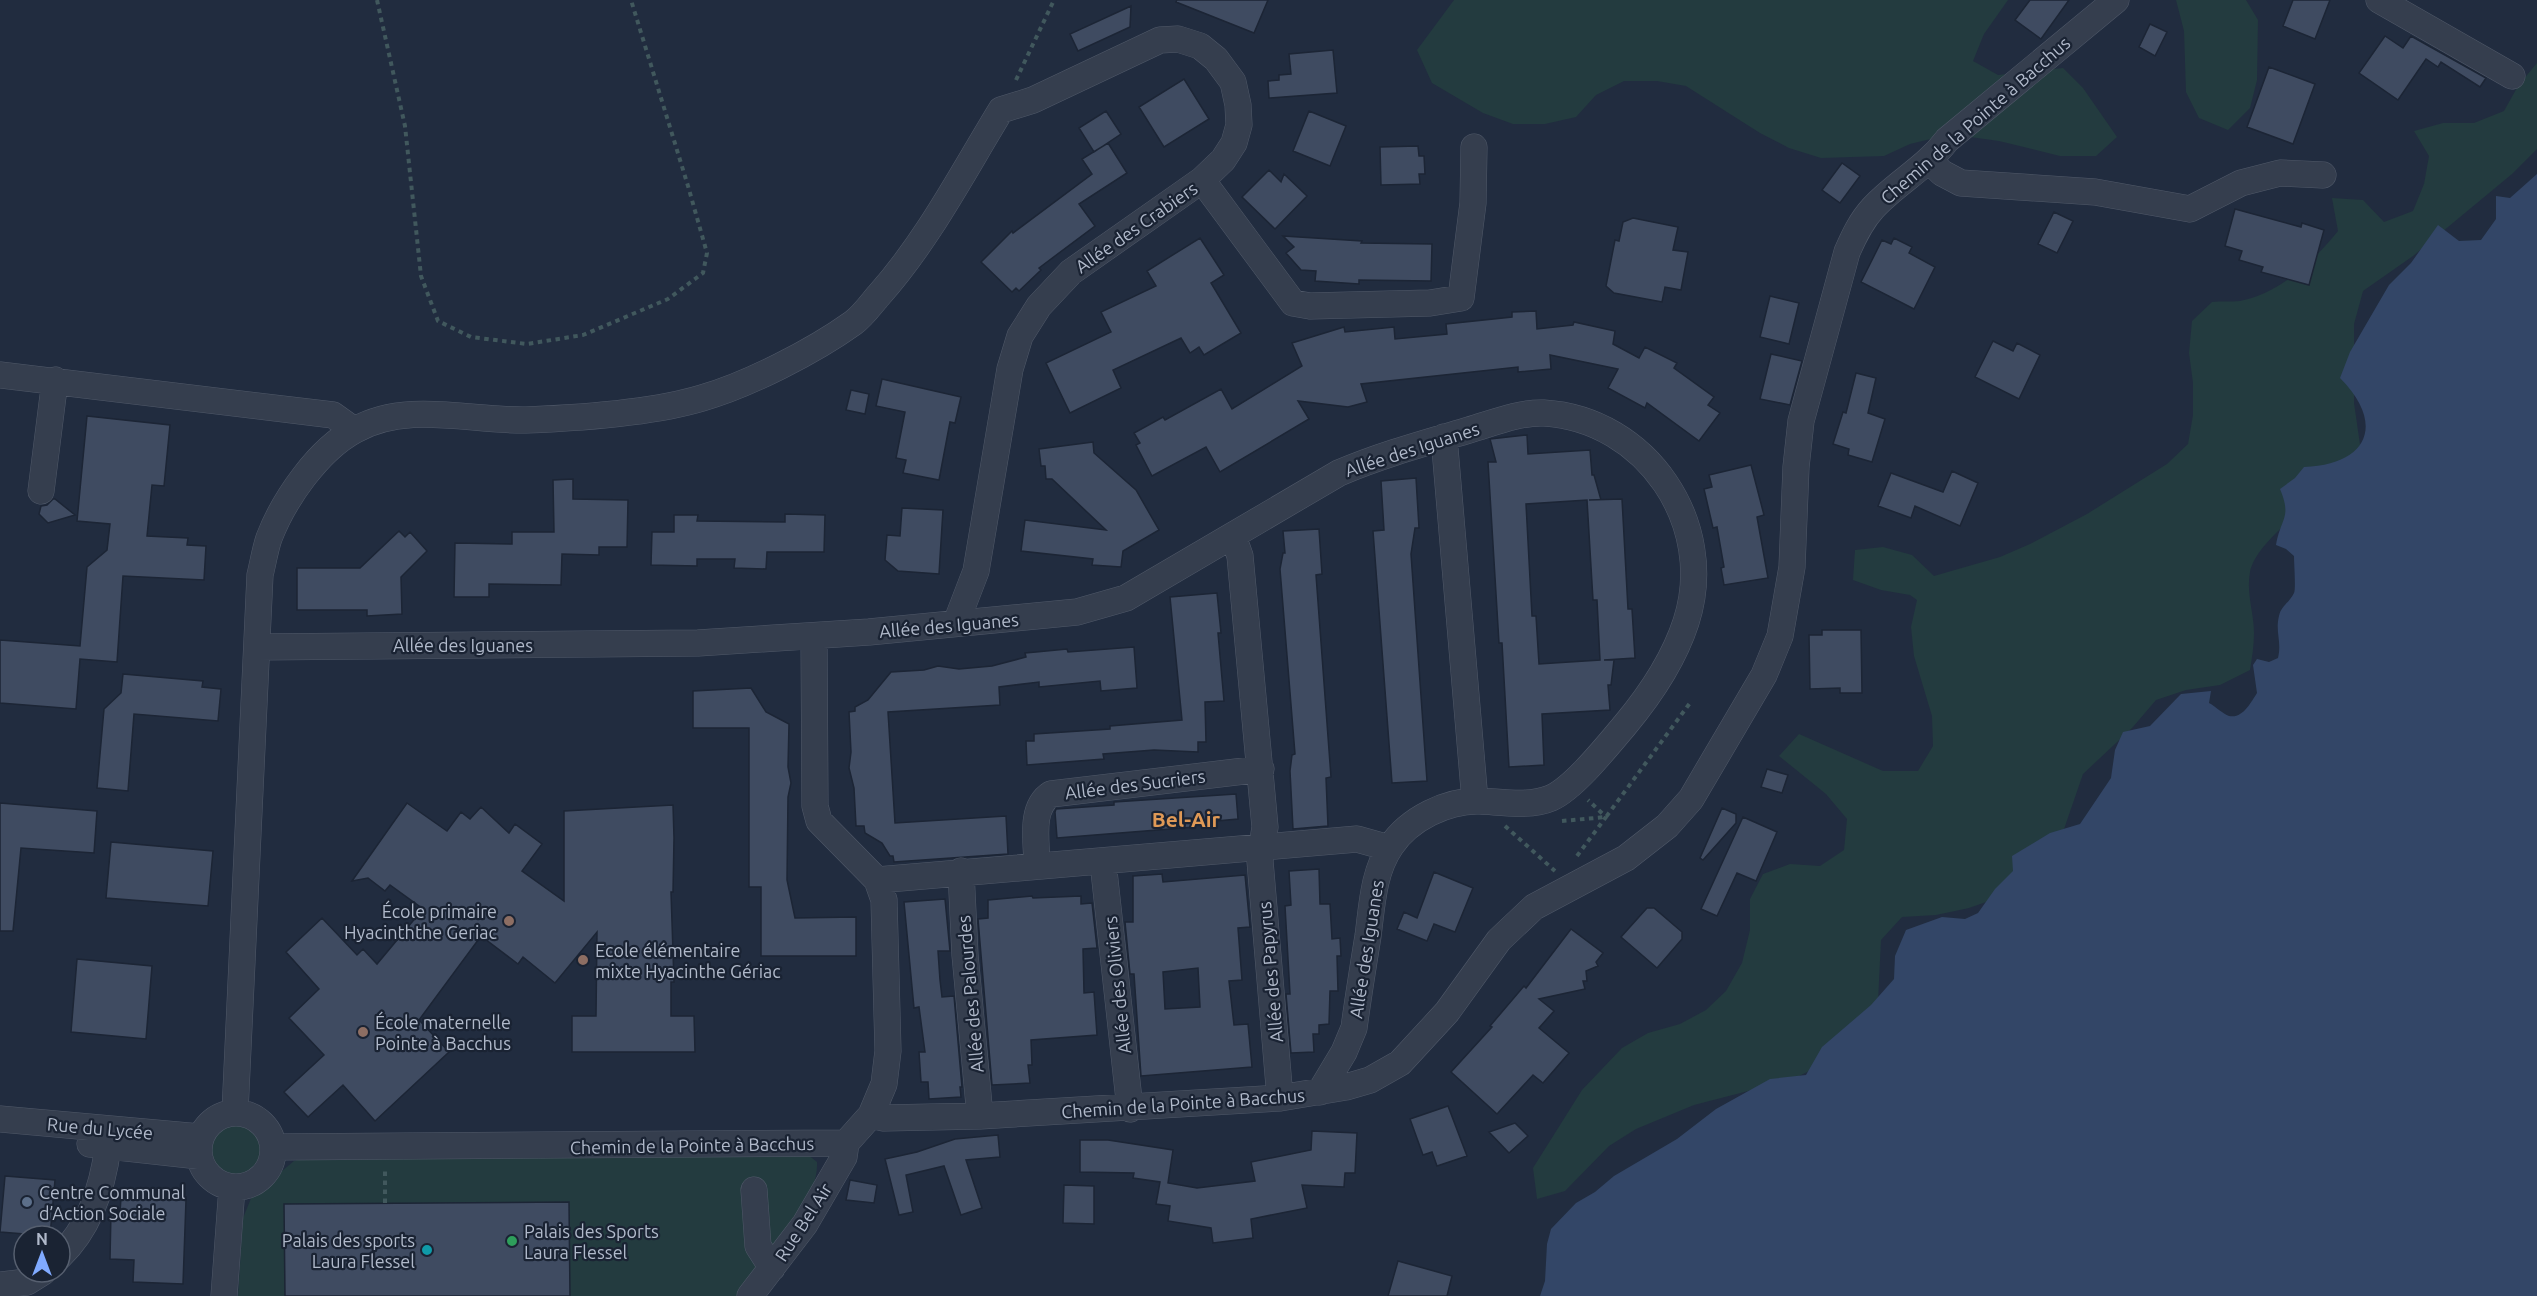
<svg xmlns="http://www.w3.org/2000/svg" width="2537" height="1296" viewBox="0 0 2537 1296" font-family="Ubuntu,sans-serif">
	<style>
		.green { fill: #233b3f }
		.water { fill: #334667 }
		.building { fill: #3f4b61; stroke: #1c2535; stroke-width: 1.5; fill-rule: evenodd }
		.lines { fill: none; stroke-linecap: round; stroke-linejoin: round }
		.minor-casing { stroke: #505969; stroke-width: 27 }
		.path { stroke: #41585d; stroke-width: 4; stroke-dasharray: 4.5 4.5; stroke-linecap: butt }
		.minor { stroke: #353e4e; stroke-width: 26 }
		.education-dot { fill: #8d6e63; stroke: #1a2333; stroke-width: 2 }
		.service-dot { fill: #5c6f8a; stroke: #1a2333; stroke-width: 2 }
		.leisure-dot { fill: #2e9e5b; stroke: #1a2333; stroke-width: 2 }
		.culture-dot { fill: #0f9aa8; stroke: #1a2333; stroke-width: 2 }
		.labels { text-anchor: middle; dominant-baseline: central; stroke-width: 4.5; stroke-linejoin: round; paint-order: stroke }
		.street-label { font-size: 18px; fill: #b0b9ca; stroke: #1a2333 }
		.poi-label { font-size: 18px; fill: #b0b9ca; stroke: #1a2333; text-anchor: start }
		.quarter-label { font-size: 21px; font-weight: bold; fill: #df9956; stroke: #1a2333 }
	</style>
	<rect width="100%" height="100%" fill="#212c3f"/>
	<path class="green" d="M1454,0H2008L1984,34L1973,61L1998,75L2063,68L2083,88L2117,137L2096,156H2060L1999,141L1970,137H1939L1910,144L1884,156L1821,158L1789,148L1760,133L1686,86L1657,81H1624L1596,95L1576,117L1545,124H1513L1483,113L1432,83L1417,50Z
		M2176,0H2246L2258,20L2257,80L2250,108L2228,130L2199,118L2186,92L2184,31Z
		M2537,63V149L2512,174L2413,256L2363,291L2354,324V403L2363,465C2333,488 2257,536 2250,572C2246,593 2254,613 2254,633C2254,645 2252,658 2250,670L2220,685L2186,690L2156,700L2132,728L2083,774L2063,832L2000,897L1969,908L1936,915L1902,917L1881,940L1878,1002L1819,1066L1791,1080L1694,1105L1636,1129L1609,1146L1565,1191L1537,1199L1533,1168L1582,1090L1622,1048L1648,1033L1680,1024L1706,1010L1726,991L1742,963L1750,930V899L1763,874L1790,864L1820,866L1844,850L1847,819L1826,794L1779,756L1799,734L1883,771H1918L1933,746L1932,716L1914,656L1911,627L1917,600L1910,595L1881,590L1853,580L1855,550L1883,547L1912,555L1934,576L2000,557L2030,544L2087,514L2167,464L2188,444L2193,415V383L2189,353L2192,321L2212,302C2221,301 2231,302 2240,301C2279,294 2314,261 2338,231L2332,198L2363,200L2384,222L2413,211L2424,184L2429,156L2414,131L2443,123H2474L2504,111L2518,86Z
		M211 1149a25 25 0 1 1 50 0a25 25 0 1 1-50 0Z
		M807,1154L817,1162C819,1191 787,1239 769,1262C760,1275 747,1285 736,1296H238L243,1218L252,1196L294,1161L311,1156Z"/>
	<path class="water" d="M2537,174V1296H1540L1545,1281L1547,1244L1551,1229L1576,1203L1595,1192L1614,1176L1677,1139L1716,1109L1770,1079L1806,1075L1822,1047L1871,1005L1894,979L1895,956L1906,930L1942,917L1965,919L1978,913L1995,889L2013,871L2012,856L2050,833L2080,824L2111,778L2115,750L2123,732L2150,726L2181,694L2211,691L2209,703C2215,706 2223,714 2229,716C2243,719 2251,702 2257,693L2253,665L2257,659L2269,662L2278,658C2282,641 2275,632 2279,616C2281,606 2290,602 2294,593C2296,589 2294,564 2294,556L2286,549L2276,545C2281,517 2292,518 2280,489L2295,478L2304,467C2368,465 2386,424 2340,378L2350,352L2389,285L2411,263L2438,225L2459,241L2481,240L2496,219V196L2510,198Z"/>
	<path class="building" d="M1177,0H1268L1254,33L1176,2Z
		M2030,0H2069L2041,39L2015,20Z
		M2293,0H2330L2315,39L2283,26Z
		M1131,6L1130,27L1078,51L1070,34Z
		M2150,24L2167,32L2155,56L2139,47Z
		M2385,36L2403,48L2411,36L2486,78L2480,87L2441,62L2438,67L2426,59L2398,100L2359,73Z
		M1333,50L1337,93L1269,98L1268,81L1279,80V75L1291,74L1289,54Z
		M2269,67L2315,84L2293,144L2247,127Z
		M1184,79L1209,119L1164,147L1139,107Z
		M1106,111L1121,134L1094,152L1079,128Z
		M1309,111L1346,126L1330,166L1293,151Z
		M1108,143L1127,173L1079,204L1095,226L1039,268L1041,270L1019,291L1016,288L1012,292L981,262L1012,231L1013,233L1092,174L1082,159Z
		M1418,146L1419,156H1424L1425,174H1419L1420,184L1381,185L1380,147Z
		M1842,163L1860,176L1840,203L1822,190Z
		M1269,170L1281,182L1284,174L1307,196L1275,229L1242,197Z
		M2235,209L2301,227L2302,223L2324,230L2309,285L2261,272L2263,267L2239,260L2242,251L2225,246Z
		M2054,212L2073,221L2057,253L2038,244Z
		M1633,218L1678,227L1673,250L1688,252L1681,290L1665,287L1662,302L1614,293L1606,286L1615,240L1619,241L1623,222Z
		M1283,236L1362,241L1361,243L1432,244L1431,281L1359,280V284L1315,281L1316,271L1301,270L1286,253L1294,247Z
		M1200,238L1224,275L1211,283L1241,333L1204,355L1199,347L1190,353L1181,338L1113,370L1121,388L1070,413L1046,363L1111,332L1101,312L1156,286L1147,271Z
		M1894,238L1912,247L1909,253L1935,267L1914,309L1861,282L1882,240L1891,244Z
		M1770,296L1799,303L1789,344L1760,337Z
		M1536,311L1537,329L1573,325L1574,322L1615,331L1613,344L1639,358L1645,347L1677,363L1674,368L1714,397L1708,405L1720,413L1699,441L1647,403L1645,408L1608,388L1618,369L1550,355L1551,369L1518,372V367L1361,384L1367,402L1348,407L1298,401L1309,419L1220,472L1206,447L1152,476L1136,445L1140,443L1134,433L1163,417L1165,420L1221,389L1232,409L1302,366L1292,343L1344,327L1345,332L1394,327L1395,339L1447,334L1446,324L1512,317V312Z
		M1993,341L2013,351L2017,343L2040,355L2019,399L1975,377Z
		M1771,354L1802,361L1790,405L1760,399Z
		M1856,373L1876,378L1868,413L1885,419L1872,462L1848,455L1849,449L1833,444L1843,412L1846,413Z
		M882,379L961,397L955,423L950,422L939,480L903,473L906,460L896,458L905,412L876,406Z
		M851,390L869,394L865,414L846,410Z
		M87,416L170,425L164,486L152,485L147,536L188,538L187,545L206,546L204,580L123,576L117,662L80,659L76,709L0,703V640L80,646L87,567L107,550L110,524L77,521Z
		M1527,435L1528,454L1590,450L1592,475H1594L1601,500H1589L1622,499L1628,609H1632L1635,658L1604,660H1614L1611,685H1608L1610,710L1542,714L1544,765L1509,767L1502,643H1499L1488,462H1496L1490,439ZM1587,500L1593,600H1597L1600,660L1539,664L1536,616H1532L1526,504Z
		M1093,442L1094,453L1136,490L1159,530L1123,551L1121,567L1092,565L1093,559L1021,551L1025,520L1106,530L1052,479H1046L1045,466H1041L1039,449Z
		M1751,465L1764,515L1757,517L1768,578L1724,585L1721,568L1724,567L1717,527L1713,528L1704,489L1712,487L1709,475Z
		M1952,471L1978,483L1960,526L1915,506L1911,518L1878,506L1891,473L1943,492Z
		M1416,478L1419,528H1415L1411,554L1427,781L1392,783L1373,531L1384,530L1381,481Z
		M573,479V499L628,500L627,547H599V555L562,554L561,585L489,584V597H454L455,543L512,544V532H554L553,480Z
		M53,499H55L75,515L48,523L39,514L41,506L47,505Z
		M902,508L943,510L939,574L898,571L885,560L887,535L900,536Z
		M785,514L825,515L824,552H767L766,569L734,568L735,559H697V566L651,565L652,532H674V515H698L697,521L785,522Z
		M1319,529L1322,574L1316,575L1331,777L1326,778L1328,826L1293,829L1290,771L1292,755L1295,754L1280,569L1283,553H1285L1283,531Z
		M399,531L405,537L410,532L427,551L401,577L402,614L367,616V610H297V568H360Z
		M1217,593L1221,633H1218L1224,701L1205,702L1206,742H1198V752L1154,750L1103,754L1104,759L1027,765L1026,741H1034V734L1110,729V726L1182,720L1170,597Z
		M1822,630H1861L1862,693H1840V688L1810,689L1809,635H1822Z
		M1134,647L1137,688L1101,691L1100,681L1039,687V682L999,687L1000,705L888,712L895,823L1006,816L1008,854L894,862L893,856H890L882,843L865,833L864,826H856L854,788L849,768L851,752L849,712L855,711V707L868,700L891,672L924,670L938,666L959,669L992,666L1026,657L1025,653L1036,652L1067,649L1068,652Z
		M123,674L203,681L202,687L221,689L218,721L134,714L128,791L97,788L104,709L121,693Z
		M751,688L766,712L789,724L788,767L791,783L788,797L787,880L795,918L856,917V956H761V887H749V728H693V691Z
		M1767,769L1788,775L1782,793L1761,787Z
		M1236,794L1238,819L1195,823V827L1057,838L1055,812L1056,809L1114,805V802Z
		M0,803L97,811L94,853L21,848L13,931H0Z
		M407,803L447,831L461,812L470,819L481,807L509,833L515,824L542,844L522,871L564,901V811L673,805L674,838L673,892H671L674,982H671V1016H694L695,1052H572V1016H596L597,932L555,983L523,957L518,964L481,936L419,1020L449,1052L375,1121L343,1085L308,1117L284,1092L324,1055L289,1018L319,989L286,952L322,918L357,955L363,949L377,964L423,909L390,885L385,891L368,878L352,881Z
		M1722,808L1736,814V823L1703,860L1700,858Z
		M1743,817L1777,832L1756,881L1737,873L1717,916L1701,909Z
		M111,842L213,851L208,906L106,898Z
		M1319,869L1320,904H1330L1332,939L1340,938L1341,956H1337L1338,991H1330L1329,1024L1319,1025V1034H1313L1314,1052L1291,1053L1286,994H1290L1285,906L1291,905L1289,871Z
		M1434,872L1473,888L1455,932L1434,924L1427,941L1397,929L1404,912L1417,918Z
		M1162,874L1163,882L1245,875L1250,927L1238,928L1242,980L1229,981L1234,1025L1248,1024L1252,1067L1141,1076L1134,974H1130L1125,922H1133V876ZM1198,968L1200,1007L1165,1009L1163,972Z
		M1032,896L1033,898L1081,896V904L1092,903L1097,948L1083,949L1084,993L1094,992L1097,1035L1031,1040L1032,1065H1028L1030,1083L992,1085L978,919L988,918V900Z
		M945,899L950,951H938L940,980L942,997L954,996L962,1087H960L961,1097L929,1099L928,1082H921L919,1052H925L919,1007L914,1008L904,902Z
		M1647,908H1654L1682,932V939L1657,968L1621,937Z
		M1571,929L1603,953L1596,962L1598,966L1586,971L1587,981H1583L1585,989L1539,999L1554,1011L1539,1028L1569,1053L1543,1083L1533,1075L1497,1114L1451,1072L1492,1027L1490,1026L1524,986L1526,988Z
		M77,959L152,966L146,1039L71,1032Z
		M1448,1106L1467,1156L1437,1166L1432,1152L1423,1155L1410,1119Z
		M1515,1123L1528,1136L1509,1153L1489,1132Z
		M1312,1131L1357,1133L1355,1173H1345L1344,1187L1302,1185L1307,1208L1251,1219L1253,1238L1213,1243L1211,1228L1168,1221L1170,1206L1156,1204L1160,1182L1133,1178L1134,1173L1080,1172V1140H1108L1173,1150L1168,1183L1197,1188L1255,1181L1251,1162L1311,1150Z
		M998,1135L1000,1157L966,1160L982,1208L961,1215L944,1166L906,1175L913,1212L899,1215L885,1159L917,1152L955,1139Z
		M5,1176L55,1180L50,1236L0,1232Z
		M850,1180L877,1185L874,1203L846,1200Z
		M1064,1185L1094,1186V1224L1063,1223Z
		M121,1198L186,1200L183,1284L133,1282L134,1260L110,1259L111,1211L120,1212Z
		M569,1202L570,1296H285L284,1204Z
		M1398,1261L1452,1276L1447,1296H1388Z"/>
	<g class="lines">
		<defs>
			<path id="minor" d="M2379,0L2512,76
				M1930,161L1942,173L1961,183L2095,192L2190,209L2241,183L2280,173L2323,175
				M1202,180L1293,303L1310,306L1430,303L1461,298L1473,203L1474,147
				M0,375L333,415L354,430
				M1444,437L1475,801
				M41,491L55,380
				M1233,536L1240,556L1265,827L1260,861L1280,1098
				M814,636L815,806L819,821L877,880L884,900L888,1051L884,1084L871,1115
				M257,647L698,643L869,632L1077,612L1126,598L1339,473C1381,455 1425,443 1469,430C1493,423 1519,412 1544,413C1646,419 1718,524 1686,622C1674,659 1650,695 1625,725C1608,745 1574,788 1551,798C1530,807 1502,802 1480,801C1447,800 1409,819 1391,846C1373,872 1372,906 1368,936C1363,967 1358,998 1354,1028L1344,1052L1320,1092
				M1103,862L1130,1109
				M1037,866C1037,843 1029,808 1051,794L1261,769
				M961,871L965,955L980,1116
				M877,880L1357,839L1389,848
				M235,1112L260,575C263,563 265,550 269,538C284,499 318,450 355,430C407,401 469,421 526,420C578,418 652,413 702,398C748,385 814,351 853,323C863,316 871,304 879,295C928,240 963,172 1001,110L1033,100L1160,40L1178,39L1200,46L1216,59L1233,82L1238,105L1239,125L1234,143L1223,160L1202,180L1071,272L1039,306L1020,336L1010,369L976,571L956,623
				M199 1150a37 37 0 1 1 74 0a37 37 0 1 1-74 0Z
				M0,1119L200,1137
				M90,1144L199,1156
				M274,1147L846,1143L871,1115L884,1118L980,1116L1280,1098L1346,1087L1370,1080L1400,1063L1447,1012L1499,940L1534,907L1626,858L1667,826L1691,799L1764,675L1780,636L1792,567L1796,467L1801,421L1847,252C1854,236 1861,221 1873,208C1896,183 1926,168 1947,140L2116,0
				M754,1190L758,1246L772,1268
				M60,1256C90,1227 103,1186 108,1146
				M0,1285L27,1282L43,1272
				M224,1296L232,1187
				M750,1296L805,1224L844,1157L846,1143"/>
		</defs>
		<use href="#minor" class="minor-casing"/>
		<path class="path" d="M377,0L405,126L421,276L438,321L471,337L527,344L583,335L668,299L703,273L707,253L688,186L631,0
			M1016,80L1054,0
			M1562,821L1606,817L1690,703
			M1505,826L1555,871
			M1577,856L1606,817L1588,800
			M385,1203V1168"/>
		<use href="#minor" class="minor"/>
	</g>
	<g class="education-dot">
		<circle cx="509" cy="921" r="6"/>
		<circle cx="583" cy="960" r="6"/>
		<circle cx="363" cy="1032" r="6"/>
	</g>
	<circle class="service-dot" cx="27" cy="1202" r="6"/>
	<circle class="leisure-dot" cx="512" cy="1241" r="6"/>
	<circle class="culture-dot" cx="427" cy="1250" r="6"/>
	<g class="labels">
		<g class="street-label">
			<text transform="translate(1975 120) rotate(-41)">Chemin de la Pointe à Bacchus</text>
			<text transform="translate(1136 227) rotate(-35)">Allée des Crabiers</text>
			<text transform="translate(1412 449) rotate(-18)">Allée des Iguanes</text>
			<text transform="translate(949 625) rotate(-5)">Allée des Iguanes</text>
			<text x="463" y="645">Allée des Iguanes</text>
			<text transform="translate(1135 784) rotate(-7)">Allée des Sucriers</text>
			<text transform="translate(1366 949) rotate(-81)">Allée des Iguanes</text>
			<text transform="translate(1270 972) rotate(-95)">Allée des Papyrus</text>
			<text transform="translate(1117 985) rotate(-96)">Allée des Oliviers</text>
			<text transform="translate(970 994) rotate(-95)">Allée des Palourdes</text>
			<text transform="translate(1183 1103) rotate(-4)">Chemin de la Pointe à Bacchus</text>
			<text transform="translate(100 1128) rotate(5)">Rue du Lycée</text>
			<text transform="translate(692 1145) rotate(-1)">Chemin de la Pointe à Bacchus</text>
			<text transform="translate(803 1222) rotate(-57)">Rue Bel Air</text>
		</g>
		<g class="poi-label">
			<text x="497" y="911" text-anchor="end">École primaire<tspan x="497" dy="21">Hyacinththe Geriac</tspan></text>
			<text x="595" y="950">Ecole élémentaire<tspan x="595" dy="21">mixte Hyacinthe Gériac</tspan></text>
			<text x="375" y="1022">École maternelle<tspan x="375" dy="21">Pointe à Bacchus</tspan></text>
			<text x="39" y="1192">Centre Communal<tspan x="39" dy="21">d’Action Sociale</tspan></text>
			<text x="524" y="1231">Palais des Sports<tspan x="524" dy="21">Laura Flessel</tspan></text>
			<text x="415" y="1240" text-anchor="end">Palais des sports<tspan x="415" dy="21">Laura Flessel</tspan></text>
		</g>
		<g class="quarter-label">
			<text x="1186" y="819">Bel-Air</text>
		</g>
	</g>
	<g transform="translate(42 1254)"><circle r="28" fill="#1a2333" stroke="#565f6f" stroke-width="1.5"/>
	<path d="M0-4.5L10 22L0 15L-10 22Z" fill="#80aaff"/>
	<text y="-9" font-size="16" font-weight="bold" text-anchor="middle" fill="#b0b9ca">N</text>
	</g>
</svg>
